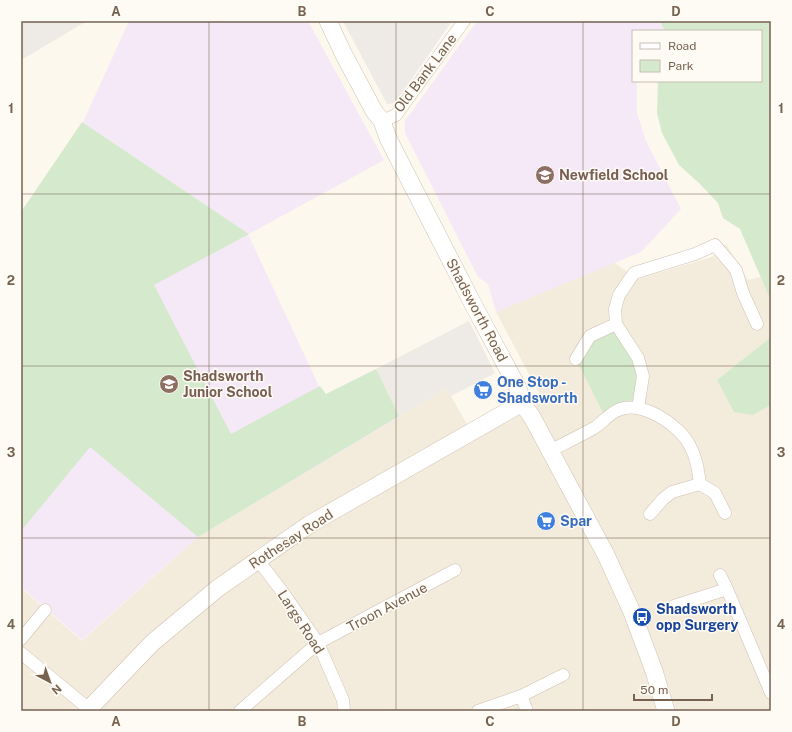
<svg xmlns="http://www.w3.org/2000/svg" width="792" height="732" viewBox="0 0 792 732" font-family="'Public Sans',sans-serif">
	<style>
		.residential { fill: #f3ebdc }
		.industrial { fill: #eeeae5 }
		.education { fill: #f5e9f8 }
		.green { fill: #d5e9cc }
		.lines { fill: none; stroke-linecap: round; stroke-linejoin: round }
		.street-casing { stroke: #cec1b3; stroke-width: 13 }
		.secondary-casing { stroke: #d0c2b1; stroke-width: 18 }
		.street { stroke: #fff; stroke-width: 12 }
		.secondary { stroke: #fff; stroke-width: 17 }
		.grid { fill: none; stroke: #766251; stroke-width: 1; stroke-opacity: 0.55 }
		.labels { text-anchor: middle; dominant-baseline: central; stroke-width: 3; stroke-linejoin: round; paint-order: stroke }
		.street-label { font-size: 14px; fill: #766251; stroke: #fefbf4 }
		.education-label { font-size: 14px; font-weight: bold; fill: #785e54; stroke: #fefbf4; text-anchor: start }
		.shop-label { font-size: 14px; font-weight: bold; fill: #366cbe; stroke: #fefbf4; text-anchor: start }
		.transit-label { font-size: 14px; font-weight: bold; fill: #164399; stroke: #fefbf4; text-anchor: start }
		.neatline { fill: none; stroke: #766251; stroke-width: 1.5 }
		.grid-label { font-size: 13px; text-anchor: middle; font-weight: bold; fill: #766251 }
	</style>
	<rect width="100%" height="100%" fill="#fcf8ed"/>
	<path class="residential" d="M726,244L748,280L761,277L771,301V337L717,380L753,415L771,405V711H21V588L82,641L198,537L399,416L447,389L476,440L539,393L496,312L613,262L638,279L712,257Z"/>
	<path class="industrial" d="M21,21H87L21,60Z
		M343,21H452L395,103L387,104Z
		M469,321L495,373L451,396L447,389L399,416L376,369Z"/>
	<path class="education" d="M129,21H308L384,160L249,234L94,130L112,143L248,234L324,397L376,371L399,417L198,537L82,640L21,587V212L83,122Z
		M477,21H660L665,31H633V81H637V113L646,141L681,209L641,252L496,312L488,284L478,277L405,133V121Z"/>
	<path class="green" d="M660,21H771V301L740,229L723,218L718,203L700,184L679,165L662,133L657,113L658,81H761V31H665Z
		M82,122L249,234L154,285L231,434L320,386L326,394L376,369L399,416L198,537L90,447L21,531V212Z
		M616,324L643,376L638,408L606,419L576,359L590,336Z
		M771,337V405L753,415L734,412L717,380Z"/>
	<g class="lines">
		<defs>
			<path id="street" d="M382,121L396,115L464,21
				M576,359L590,336L616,324
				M638,408L643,376L638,358L616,324L615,309L619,295L634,273L695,254L715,245L736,270L743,293L757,324
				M551,450C565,443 580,436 594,428C602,423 608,415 616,411C640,398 680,425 690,446C697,459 698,470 700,484L715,493L725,513
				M650,514L663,499L672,492L700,484
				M258,560L284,594L318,643L343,700L344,711
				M720,575L727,589L771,693
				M674,606L727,589
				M21,639L45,610
				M21,653L89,709
				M521,696L527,711
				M240,711L318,643L455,570
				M478,711L521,696L563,675"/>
			<path id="secondary" d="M328,21L343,53L374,111L382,121L388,138L395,152L474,306L518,388L522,403L532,417L606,555L632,612L654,671L666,711
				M87,711L152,643L218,588L310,524L522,403"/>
		</defs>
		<use href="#street" class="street-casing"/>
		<use href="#secondary" class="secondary-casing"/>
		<use href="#street" class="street"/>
		<use href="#secondary" class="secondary"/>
	</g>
	<path class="grid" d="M209,21V711M396,21V711M583,21V711M21,194H771M21,366H771M21,538H771"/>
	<defs>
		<symbol id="school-disc" viewBox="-11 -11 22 22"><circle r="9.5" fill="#8d6e63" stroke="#fefbf4"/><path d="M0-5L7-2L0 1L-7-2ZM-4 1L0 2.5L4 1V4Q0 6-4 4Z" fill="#fff"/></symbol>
		<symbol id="supermarket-disc" viewBox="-11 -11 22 22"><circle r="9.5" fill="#3f7fe0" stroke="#fefbf4"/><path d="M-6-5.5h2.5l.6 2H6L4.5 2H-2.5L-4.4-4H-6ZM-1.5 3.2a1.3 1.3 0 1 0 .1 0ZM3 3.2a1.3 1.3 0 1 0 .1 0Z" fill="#fff"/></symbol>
		<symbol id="bus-disc" viewBox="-11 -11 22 22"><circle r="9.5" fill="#1a4fb4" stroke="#fefbf4"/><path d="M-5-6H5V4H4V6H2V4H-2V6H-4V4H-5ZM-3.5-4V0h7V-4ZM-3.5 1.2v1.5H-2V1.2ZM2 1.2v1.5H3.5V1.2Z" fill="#fff"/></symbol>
	</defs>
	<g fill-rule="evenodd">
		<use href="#school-disc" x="534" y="164" width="22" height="22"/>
		<use href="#school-disc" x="158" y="373" width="22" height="22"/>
		<use href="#supermarket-disc" x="472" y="379" width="22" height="22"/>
		<use href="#supermarket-disc" x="535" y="510" width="22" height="22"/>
		<use href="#bus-disc" x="631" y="606" width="22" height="22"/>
	</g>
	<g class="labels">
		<g class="street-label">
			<text transform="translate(425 73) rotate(-53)">Old Bank Lane</text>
			<text transform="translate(477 310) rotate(62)">Shadsworth Road</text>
			<text transform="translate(291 539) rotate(-33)">Rothesay Road</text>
			<text transform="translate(387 607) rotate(-28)">Troon Avenue</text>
			<text transform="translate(301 622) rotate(57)">Largs Road</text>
		</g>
		<g class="education-label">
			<text x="559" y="175">Newfield School</text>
			<text x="183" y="376">Shadsworth<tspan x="183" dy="16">Junior School</tspan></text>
		</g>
		<g class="shop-label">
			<text x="497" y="382">One Stop -<tspan x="497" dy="16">Shadsworth</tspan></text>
			<text x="560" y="521">Spar</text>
		</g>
		<g class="transit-label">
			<text x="656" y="609">Shadsworth<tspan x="656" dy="16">opp Surgery</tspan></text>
		</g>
	</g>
	<rect width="792" height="732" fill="none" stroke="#fefbf4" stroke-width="44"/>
	<rect x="632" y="30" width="130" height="52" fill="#fefbf4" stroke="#c8beb3"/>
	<rect x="640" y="43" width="20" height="6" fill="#ffffff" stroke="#c8beb3"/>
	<text x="668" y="50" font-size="12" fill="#766251">Road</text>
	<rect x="640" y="60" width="20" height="12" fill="#d5e9cc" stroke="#c8beb3"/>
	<text x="668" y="70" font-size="12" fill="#766251">Park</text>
	<g transform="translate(50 682) rotate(139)" stroke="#fefbf4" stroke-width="3" paint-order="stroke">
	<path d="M0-3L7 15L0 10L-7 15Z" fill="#766251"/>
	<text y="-6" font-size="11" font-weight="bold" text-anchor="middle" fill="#766251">N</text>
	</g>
	<path d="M634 694v6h78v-6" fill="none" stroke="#766251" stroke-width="2"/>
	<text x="640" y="694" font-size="12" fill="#766251" stroke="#fefbf4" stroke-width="3" paint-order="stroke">50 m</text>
	<rect x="22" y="22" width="748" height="688" class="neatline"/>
	<g class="grid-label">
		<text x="116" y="16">A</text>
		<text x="302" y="16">B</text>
		<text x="490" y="16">C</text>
		<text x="676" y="16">D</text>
		<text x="11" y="113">1</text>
		<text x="781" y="113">1</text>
		<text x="11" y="285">2</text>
		<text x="781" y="285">2</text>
		<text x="11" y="457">3</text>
		<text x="781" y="457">3</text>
		<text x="11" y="629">4</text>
		<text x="781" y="629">4</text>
		<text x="116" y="726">A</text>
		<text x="302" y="726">B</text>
		<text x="490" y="726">C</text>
		<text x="676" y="726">D</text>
	</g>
</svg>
